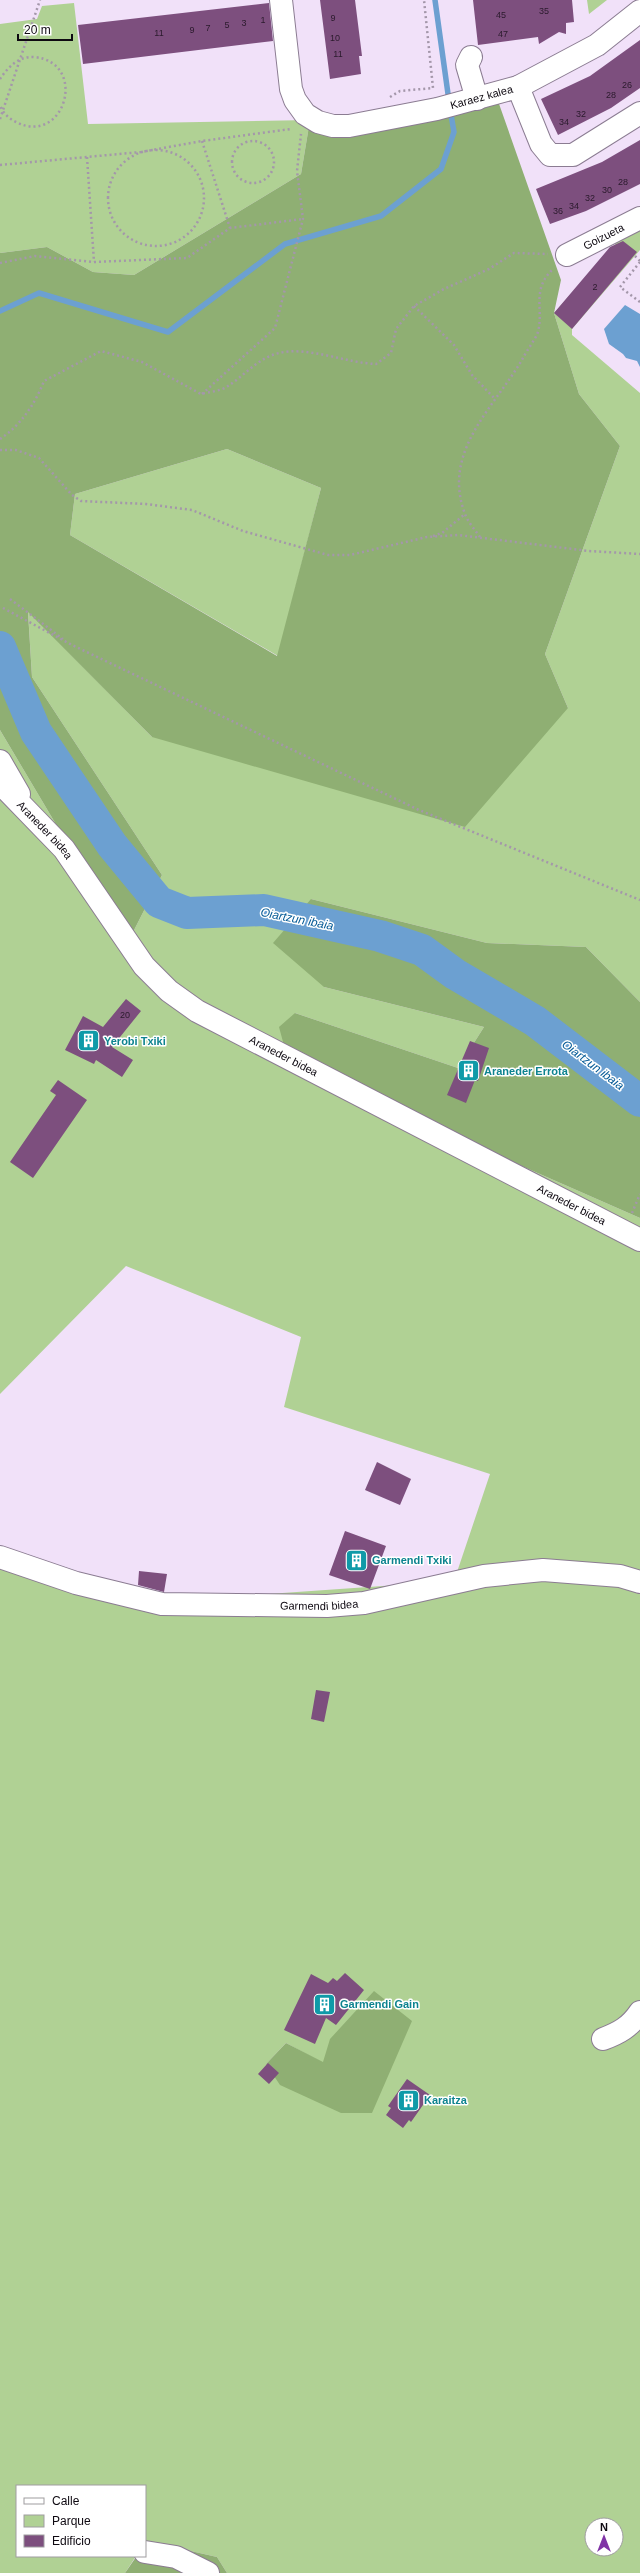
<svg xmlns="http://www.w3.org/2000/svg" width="640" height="2573" viewBox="0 0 640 2573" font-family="Arial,sans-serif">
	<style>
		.green { fill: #b0d194; fill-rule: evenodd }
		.forest { fill: #8faf73; fill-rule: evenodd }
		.water { fill: #6ca0d1 }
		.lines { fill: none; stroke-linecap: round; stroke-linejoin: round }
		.stream { stroke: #6ca0d1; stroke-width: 5.5 }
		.river { stroke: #6ca0d1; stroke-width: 32 }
		.building { fill: #7d4f7e }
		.minor-casing { stroke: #8b7c92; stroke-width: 24 }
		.path { stroke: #a497aa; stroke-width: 2.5; stroke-dasharray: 2 3; stroke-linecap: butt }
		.minor { stroke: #fff; stroke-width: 22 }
		.labels { text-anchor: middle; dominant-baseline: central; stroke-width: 3; stroke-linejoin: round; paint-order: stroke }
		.number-label { font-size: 9px; fill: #2a1a2c }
		.street-label { font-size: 11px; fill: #0e0911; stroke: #fff }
		.culture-label { font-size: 11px; font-weight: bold; fill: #0d838f; stroke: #fff; text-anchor: start }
		.water-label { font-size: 12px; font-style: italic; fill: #045a96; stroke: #fff }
	</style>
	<rect width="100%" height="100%" fill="#f1e1f9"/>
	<path class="green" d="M587,0H607L589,14Z
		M74,3L88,124L310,120L301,174L134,275L93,272L47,247L0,253V24L37,19L42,6Z
		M640,225V250L572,329V335L640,393V1002L586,947L487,943L311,899L324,987L484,1027L458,1068L295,1013L289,1064L640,1218V2573H227L217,2557L147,2541L145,2544V2486H17V2556H136L125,2573H0V1551L166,1601L454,1581L490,1474L284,1407L301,1337L126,1266L0,1394V730L127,944L162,875L32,677L28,611L152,737L568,708L545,654L620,446L579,394L554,313L627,231ZM286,2043L323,2063L266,2064ZM592,2525H616V2549H592Z
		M227,449L321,488L278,656L70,535L75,494Z"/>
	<path class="forest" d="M498,101L561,280L554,313L579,394L620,446L545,654L568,708L465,827L152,737L28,612L32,677L162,875L127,944L0,730V253L47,247L93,272L134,275L301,174L310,120ZM227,449L321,488L277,656L70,535L75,494Z
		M311,899L487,943L586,947L640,1002V1218L289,1064L279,1027L295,1013L458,1068L484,1027L324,987L273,943Z
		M374,1991L412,2021L372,2113H341L280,2085L266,2064L286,2043L323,2062L330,2039Z
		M147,2541L217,2557L227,2573H125Z"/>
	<path class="water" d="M625,305L640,314V367L637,361L626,358L623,354L609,344L604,329Z"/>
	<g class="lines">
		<path class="stream" d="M435,0L449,101
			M0,311L39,293L168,332L285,244L381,216L441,169L454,132L450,109"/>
		<path class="river" d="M0,647L36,732L112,845L159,902L187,913L264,910L380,936L422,950L455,974L535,1021L640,1101"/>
	</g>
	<path class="building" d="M320,0H355L362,56H359L361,74L330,79Z
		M473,0H572L574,22L566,23V34L559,32L539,44L538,37L478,45Z
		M269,3L273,41L83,64L78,25Z
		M640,40V88L611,108L558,135L541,99L590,76Z
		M640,140V184L586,211L550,224L536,189L602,162Z
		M623,241L637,252L572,329L554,313L610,247Z
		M126,999L141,1011L112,1047L133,1060L122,1077L96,1060L94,1064L65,1050L83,1016L103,1027Z
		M470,1041L489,1048L478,1081L475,1080L466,1103L447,1095Z
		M58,1080L87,1100L33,1178L10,1162L56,1095L50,1091Z
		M377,1462L411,1479L400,1505L365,1490Z
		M345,1531L386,1546L370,1589L329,1575Z
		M139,1571L167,1574L164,1592L138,1585Z
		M316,1690L330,1692L324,1722L311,1719Z
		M345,1973L364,1990L336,2025L326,2018L315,2044L284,2030L311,1974L328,1983L333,1978L337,1981Z
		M268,2063L279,2073L269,2084L258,2074Z
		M407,2079L430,2095L411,2122L409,2120L403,2128L386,2115L391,2108L388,2106Z"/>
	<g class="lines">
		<defs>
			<g id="minor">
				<path id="s1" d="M281,0L291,89L295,100L305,114L318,122L333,126H349L437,109L518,87L597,45L640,11"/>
				<path d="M471,57L467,65L477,99"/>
				<path d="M518,87L541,144L550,155H573L640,113"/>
				<path id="s2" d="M567,255L640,218"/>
				<path d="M0,761L19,794"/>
				<path id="s3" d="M0,783L64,849L144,966L169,991L197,1011L640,1240"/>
				<path id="s4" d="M0,1557L76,1583L162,1604L327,1606L364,1603L484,1576L543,1570L620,1576L640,1582"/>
				<path d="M603,2039C619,2033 630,2027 640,2012"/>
				<path d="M145,2552L176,2557L208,2573"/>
			</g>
		</defs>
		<use href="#minor" class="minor-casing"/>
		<path class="path" d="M0,79C8,67 19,56 34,57C89,62 65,147 16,122C9,119 2,112 0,105
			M390,97L400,91L433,88L424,0
			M0,119L40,0
			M202,141L230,228
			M232 162a21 21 0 1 1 42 0a21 21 0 1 1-42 0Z
			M108 198a48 48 0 1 1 96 0a48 48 0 1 1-96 0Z
			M87,157L94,262
			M0,165L141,152L202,141L291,129
			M635,256L640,261
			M640,262L620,287L640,302
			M0,263L35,256L94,262L187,258L230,228L303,219
			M414,306L454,345L472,375L495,399
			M202,394L275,328L303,219L297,171L301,134
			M0,439C21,425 35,404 44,381L101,351L142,362L201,394C209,392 221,391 228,386C245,375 258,358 279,353C308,346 346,363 376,364L391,353L396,329L414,306L444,289L489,269L514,253L548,254
			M0,450H16L39,458L72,495L81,501L146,504L192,510L243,531L328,555H350L427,537L458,535L589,551L640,554
			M433,536L442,533L465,514
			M480,537C475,530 468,522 465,514C441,451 495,407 523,358C527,350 535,340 538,332C544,308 531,290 553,269
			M10,599L63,639
			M3,608L72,645L419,810L640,900
			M632,1213L640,1194"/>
		<use href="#minor" class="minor"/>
	</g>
	<defs>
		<symbol id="building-square" viewBox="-11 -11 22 22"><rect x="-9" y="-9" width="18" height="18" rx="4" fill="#0f9aa8" stroke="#fff"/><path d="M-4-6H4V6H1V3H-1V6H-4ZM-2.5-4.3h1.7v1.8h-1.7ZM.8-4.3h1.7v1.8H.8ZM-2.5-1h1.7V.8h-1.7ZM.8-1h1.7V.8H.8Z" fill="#fff"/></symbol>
	</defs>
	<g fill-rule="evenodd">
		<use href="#building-square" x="76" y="1028" width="25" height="25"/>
		<use href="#building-square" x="456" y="1058" width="25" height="25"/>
		<use href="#building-square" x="344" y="1548" width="25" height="25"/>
		<use href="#building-square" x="312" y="1992" width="25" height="25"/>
		<use href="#building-square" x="396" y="2088" width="25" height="25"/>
	</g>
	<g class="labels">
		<g class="number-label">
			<text x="544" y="11">35</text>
			<text x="501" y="15">45</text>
			<text x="333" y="18">9</text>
			<text x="263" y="20">1</text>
			<text x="244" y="23">3</text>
			<text x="227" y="25">5</text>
			<text x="208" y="28">7</text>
			<text x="192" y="30">9</text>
			<text x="159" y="33">11</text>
			<text x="503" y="34">47</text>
			<text x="335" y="38">10</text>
			<text x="338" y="54">11</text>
			<text x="627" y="85">26</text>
			<text x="611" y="95">28</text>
			<text x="581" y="114">32</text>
			<text x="564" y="122">34</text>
			<text x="623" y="182">28</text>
			<text x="607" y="190">30</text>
			<text x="590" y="198">32</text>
			<text x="574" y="206">34</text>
			<text x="558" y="211">36</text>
			<text x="595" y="287">2</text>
			<text x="125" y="1015">20</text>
		</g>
		<g class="street-label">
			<text stroke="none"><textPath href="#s1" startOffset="301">Karaez kalea</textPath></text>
			<text stroke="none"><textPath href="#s2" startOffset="41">Goizueta</textPath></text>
			<text stroke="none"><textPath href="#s3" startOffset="65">Araneder bidea</textPath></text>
			<text stroke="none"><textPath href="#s3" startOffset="401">Araneder bidea</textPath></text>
			<text stroke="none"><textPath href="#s3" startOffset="725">Araneder bidea</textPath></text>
			<text stroke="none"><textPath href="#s4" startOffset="326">Garmendi bidea</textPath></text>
		</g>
		<g class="culture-label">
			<text x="104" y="1041">Yerobi Txiki</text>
			<text x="484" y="1071">Araneder Errota</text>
			<text x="372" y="1560">Garmendi Txiki</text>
			<text x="340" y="2004">Garmendi Gain</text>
			<text x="424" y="2100">Karaitza</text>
		</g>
		<g class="water-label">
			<text transform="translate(297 919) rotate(11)">Oiartzun ibaia</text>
			<text transform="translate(593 1065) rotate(37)">Oiartzun ibaia</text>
		</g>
	</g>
	<rect x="16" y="2485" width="130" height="72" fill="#ffffff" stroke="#9f9da0"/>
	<rect x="24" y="2498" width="20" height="6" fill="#ffffff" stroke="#9f9da0"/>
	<text x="52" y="2505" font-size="12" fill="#0e0911">Calle</text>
	<rect x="24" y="2515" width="20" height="12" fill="#b0d194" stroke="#9f9da0"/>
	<text x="52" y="2525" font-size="12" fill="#0e0911">Parque</text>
	<rect x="24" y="2535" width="20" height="12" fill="#7d4f7e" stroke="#9f9da0"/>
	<text x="52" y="2545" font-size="12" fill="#0e0911">Edificio</text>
	<g transform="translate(604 2537)"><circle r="19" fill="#ffffff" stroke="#9f9da0"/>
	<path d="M0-3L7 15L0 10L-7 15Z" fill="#8034a6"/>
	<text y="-6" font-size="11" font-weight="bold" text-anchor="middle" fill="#0e0911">N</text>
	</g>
	<path d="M18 34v6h54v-6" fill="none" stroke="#0e0911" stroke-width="2"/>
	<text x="24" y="34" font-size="12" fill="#0e0911" stroke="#ffffff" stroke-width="3" paint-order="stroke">20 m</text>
</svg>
